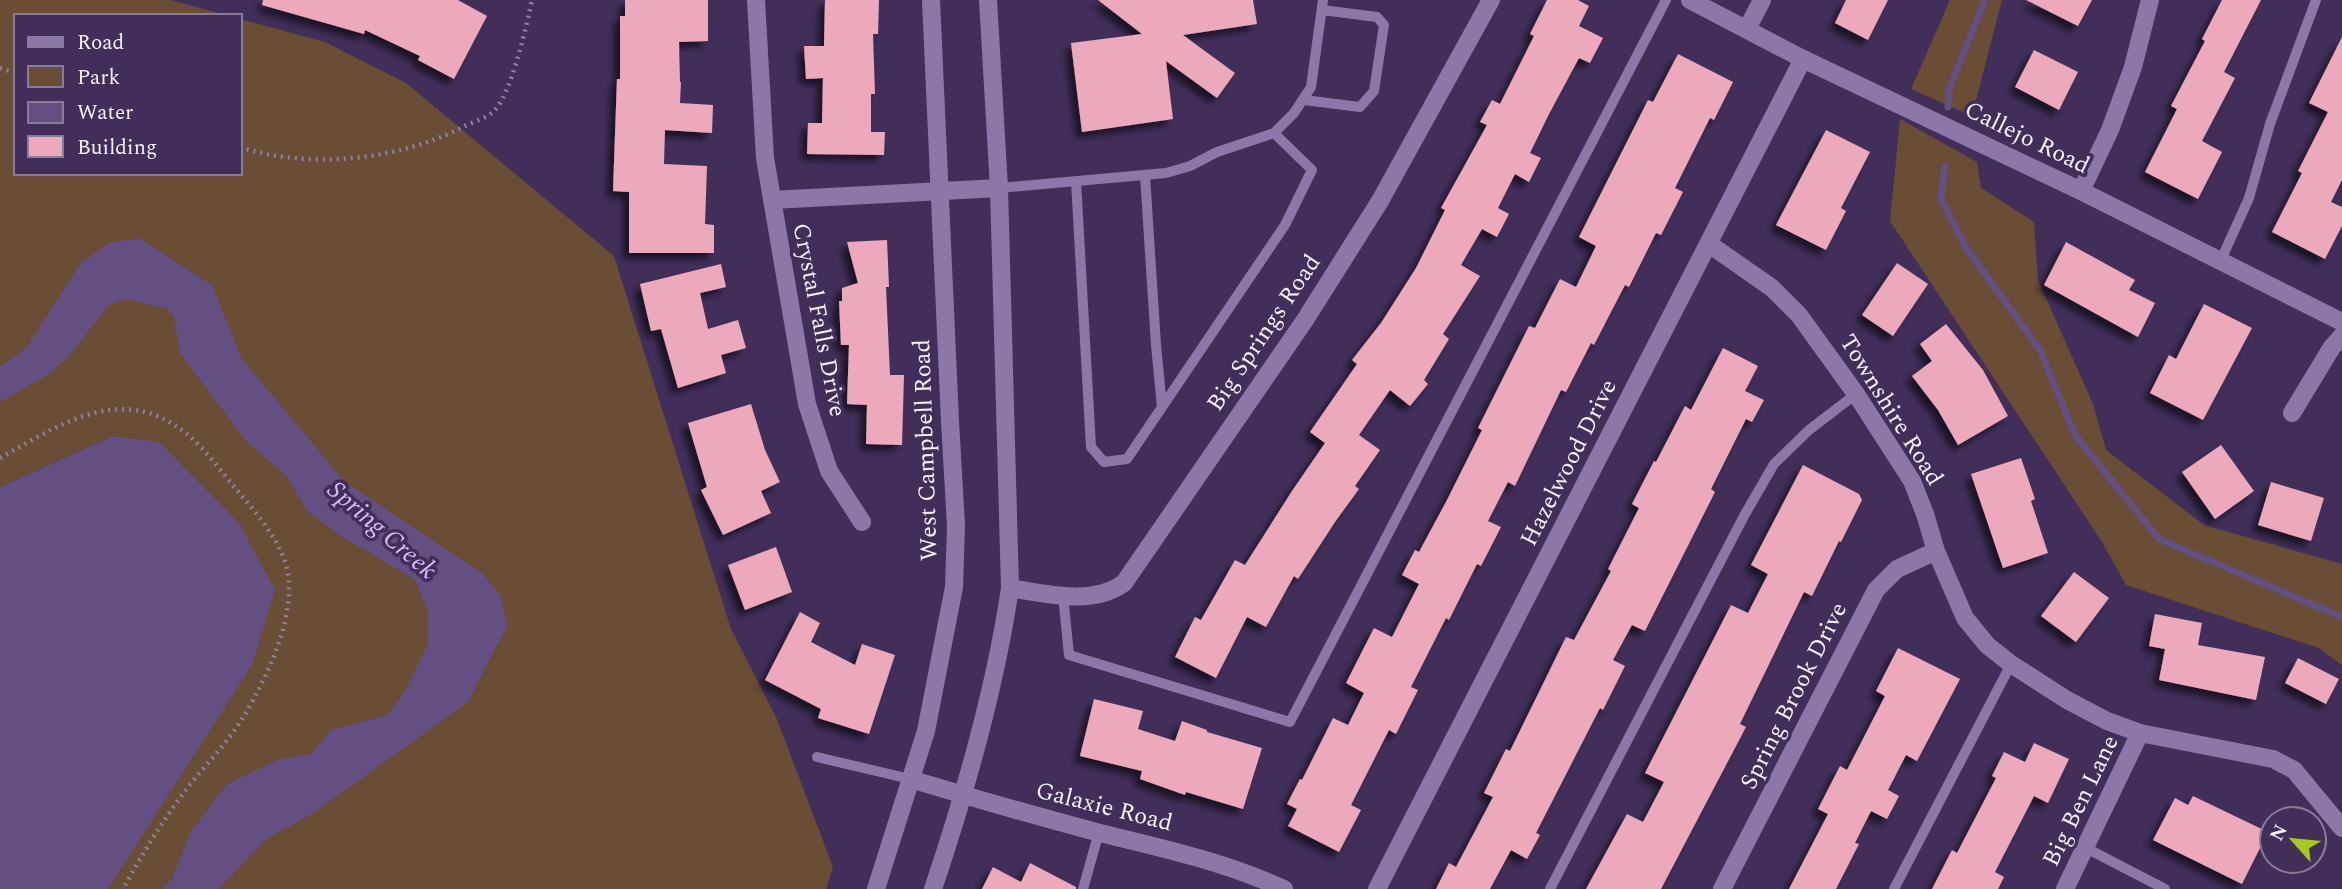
<svg xmlns="http://www.w3.org/2000/svg" width="2342" height="889" viewBox="0 0 2342 889" font-family="Spectral,serif">
	<style>
		.green { fill: #694d35 }
		.water { fill: #634f82 }
		.lines { fill: none; stroke-linecap: round; stroke-linejoin: round }
		.stream { stroke: #634f82; stroke-width: 7 }
		.building { fill: #eda9bc; filter: url(#shadow) }
		.path { stroke: #8e829f; stroke-width: 4.5; stroke-dasharray: 2 5; stroke-linecap: butt }
		.lane { stroke: #8b78a9; stroke-width: 10 }
		.street { stroke: #8b78a9; stroke-width: 18 }
		.secondary { stroke: #8b78a9; stroke-width: 18 }
		.labels { text-anchor: middle; dominant-baseline: central; stroke-width: 7; stroke-linejoin: round; paint-order: stroke }
		.street-label { font-size: 24px; fill: #f4f0fb; stroke: #412f5a }
		.water-label { font-size: 26px; font-style: italic; fill: #d3bcfb; stroke: #412f5a }
	</style>
	<defs>
		<filter id="shadow"><feDropShadow dx="-6" dy="6" stdDeviation="3.5" flood-color="#0009"/></filter>
	</defs>
	<rect width="100%" height="100%" fill="#412f5a"/>
	<path class="green" d="M0,0H171L229,16H16V173H240V19L325,42L406,83L614,256L731,629L776,717L833,867L826,889H108L111,882L113,436L0,487Z
		M1950,0H2002L1972,116L1911,89Z
		M1900,119L1977,162L1981,188L2034,222L2038,280L2093,404L2106,450L2204,525L2342,564V665L2319,648L2126,585L2102,542L1890,221Z"/>
	<path class="water" d="M139,238L212,285L242,359L345,482L483,574L500,595L507,626L468,702L312,814L266,839L218,889H162L172,879L190,833L227,784L280,759L311,754L331,730L388,715L405,691L428,644V610L415,580L343,537L308,512L286,476L246,441L180,353L174,317L167,308L124,299L108,306L69,356L48,375L0,402V367L27,347L80,264L109,243Z
		M113,436L159,442L240,524L275,590L252,665L108,889H0V487Z"/>
	<g class="lines">
		<path class="stream" d="M1948,107L1949,89L1985,0
			M1945,166L1941,199L1965,246L2040,350L2075,435L2159,539L2342,617"/>
	</g>
	<path class="building" d="M263,0H458L487,16L454,79L418,60L420,56L365,30L364,34L262,5Z
		M625,0H708V41L679,42L680,82H681L680,103L713,105L712,133L665,130L664,164L707,166L705,224L714,225V253H629V192L613,191L617,79H620V16H625Z
		M825,0H879L878,34H873L875,94H871V132H885L884,155L807,154L808,123H822L823,78L806,79L804,46H824Z
		M1098,0H1253L1257,24L1183,35L1235,73L1217,98L1166,61L1173,119L1082,132L1071,43L1142,34Z
		M1547,0H1578L1589,6L1579,26L1603,38L1590,63L1579,58L1548,116L1530,153L1541,158L1529,182L1515,174L1498,208L1509,214L1497,237L1482,229L1461,265L1480,276L1443,334L1449,339L1424,380L1428,384L1410,406L1390,390L1359,435L1380,450L1355,486L1359,489L1335,522L1298,579L1294,576L1266,627L1247,617L1216,678L1175,657L1195,617L1201,620L1235,560L1245,565L1292,491L1325,443L1310,432L1357,364L1352,360L1381,323L1416,268L1445,210L1441,208L1487,125L1480,122L1492,100L1500,104L1534,36L1530,34Z
		M1846,0H1888L1868,40L1835,23Z
		M2026,0H2092L2078,26Z
		M2222,0H2261L2224,72L2235,78L2202,141L2222,152L2198,199L2145,172L2177,109L2171,106L2205,41L2202,39Z
		M2342,37V180L2331,202L2342,207V226L2325,259L2272,232L2302,173L2298,171L2328,112L2309,103Z
		M2034,50L2078,72L2059,110L2015,87Z
		M1678,54L1733,82L1714,120L1710,118L1675,188L1683,192L1661,235L1656,233L1629,287L1625,285L1594,345L1591,343L1566,392L1561,390L1515,486L1508,482L1488,521L1501,527L1481,566L1477,564L1449,620L1446,618L1411,687L1418,690L1396,734L1389,730L1351,805L1361,810L1339,852L1288,826L1297,809L1287,804L1300,779L1302,780L1333,718L1348,725L1364,693L1346,683L1374,628L1392,637L1419,584L1402,575L1415,550L1419,552L1447,500L1482,430L1478,428L1529,326L1535,328L1560,279L1576,287L1596,246L1579,237L1648,100L1653,102Z
		M1826,130L1870,152L1841,208L1846,211L1826,250L1776,225Z
		M887,240L889,287H886L890,375H904L902,445L866,444L867,405L847,404L849,345H841L839,301H842V288L858,283L847,242Z
		M2066,242L2135,280L2129,290L2155,303L2138,337L2044,285Z
		M1897,263L1928,284L1893,336L1862,315Z
		M721,264L726,287L700,293L708,329L738,320L746,348L721,355L726,373L678,388L661,329L651,331L640,284Z
		M2204,304L2252,328L2203,420L2150,393L2169,355L2176,359Z
		M1946,324L1983,370L2008,416L1958,445L1938,410L1912,376L1932,361L1920,344Z
		M1723,348L1758,366L1745,391L1764,400L1752,422L1746,419L1711,489L1715,492L1645,631L1632,625L1613,660L1625,666L1603,710L1600,708L1536,833L1540,835L1527,859L1511,850L1490,889H1436L1449,863L1456,867L1493,797L1484,793L1506,749L1510,751L1566,637L1574,640L1611,571L1608,569L1639,508L1632,504L1654,461L1656,462L1685,406L1691,410Z
		M751,404L765,450L780,482L761,491L771,513L723,535L701,490L707,487L688,423Z
		M2221,445L2254,491L2215,519L2182,472Z
		M2021,458L2035,499L2031,501L2048,553L2003,568L1971,474Z
		M1803,465L1859,494L1862,500L1841,542L1839,541L1812,596L1804,592L1740,724L1746,727L1661,889H1586L1627,814L1643,822L1664,782L1645,773L1731,605L1748,613L1768,574L1751,565Z
		M2271,482L2324,498L2311,541L2258,525Z
		M776,547L792,592L745,610L728,565Z
		M2074,572L2109,598L2076,642L2041,616Z
		M800,612L820,623L811,642L855,665L862,644L895,655L869,734L818,718L821,709L765,680Z
		M2155,614L2202,623L2198,645L2265,657L2256,700L2159,680L2165,649L2149,646Z
		M1898,648L1960,679L1917,761L1906,755L1888,790L1899,796L1887,819L1871,811L1855,843L1859,844L1836,889H1789L1828,814L1818,809L1840,766L1847,770L1885,696L1876,691Z
		M2298,658L2339,679L2326,704L2285,683Z
		M1094,699L1143,711L1138,729L1175,741L1182,721L1207,730V732L1262,748L1243,809L1186,792L1185,795L1140,779L1142,771L1080,756Z
		M2034,743L2069,759L2048,803L2034,796L1995,872L2004,877L1998,889H1932L1952,850L1957,853L1996,778L1992,776L2004,752L2025,762Z
		M2193,796L2268,832L2242,884L2153,840L2175,798L2188,805Z
		M1030,863L1076,887V889H982L993,867L1021,882Z"/>
	<g class="lines">
		<path class="path" d="M0,68L16,73
			M240,147C310,170 400,160 465,126C473,122 487,118 494,111C511,95 527,24 532,0
			M0,458C69,419 132,377 200,446C211,458 221,471 231,483C250,506 271,528 283,556C303,605 269,673 244,716C228,743 201,769 182,795C160,825 141,856 123,889"/>
		<path class="lane" d="M1304,100L1360,107L1374,91L1384,25L1377,17L1322,10
			M1145,175L1156,345L1162,407
			M1076,181L1091,447L1104,462L1127,459L1285,225L1312,170L1274,133
			M999,188L1166,173L1190,166L1217,152L1274,133L1294,113L1311,87L1323,0
			M2220,262L2249,198L2270,124L2316,0
			M1063,595L1069,655L1290,722L1666,0
			M817,757L910,779
			M2086,848L2165,889
			M1083,889L1099,832
			M1550,889L1744,516L1774,464L1809,430L1856,394
			M1894,889L2011,664"/>
		<path class="street" d="M756,0L765,158L807,404L829,471L862,522
			M1747,29L1762,0
			M2081,191L2110,130L2133,67L2150,0
			M772,200L999,188
			M1709,244L1772,288L1799,315L1856,394L1912,481L1925,514L1936,551L1965,618L1987,645L2011,664L2067,700L2107,721L2140,733L2273,759L2294,770L2342,828
			M2292,413L2332,347L2342,336
			M1010,588C1046,594 1093,606 1124,583L1305,320L1380,201L1491,0
			M1377,889L1803,59
			M1722,889L1876,590L1897,569L1936,551
			M2065,889L2140,733"/>
		<path class="secondary" d="M1690,0L1803,59L2081,191L2342,322
			M910,779C973,798 1036,816 1100,833C1162,848 1225,862 1284,889
			M876,889L926,731L954,587L956,526L950,421L931,0
			M933,889C966,791 995,690 1010,588L999,188L988,0"/>
	</g>
	<g class="labels">
		<g class="street-label">
			<text transform="translate(2027 138) rotate(26)">Callejo Road</text>
			<text transform="translate(819 320) rotate(79)">Crystal Falls Drive</text>
			<text transform="translate(1264 333) rotate(-56)">Big Springs Road</text>
			<text transform="translate(1891 410) rotate(58)">Townshire Road</text>
			<text transform="translate(926 450) rotate(-92)">West Campbell Road</text>
			<text transform="translate(1569 463) rotate(-63)">Hazelwood Drive</text>
			<text transform="translate(1794 696) rotate(-63)">Spring Brook Drive</text>
			<text transform="translate(2081 801) rotate(-64)">Big Ben Lane</text>
			<text transform="translate(1104 807) rotate(14)">Galaxie Road</text>
		</g>
		<g class="water-label">
			<text transform="translate(382 530) rotate(41)">Spring Creek</text>
		</g>
	</g>
	<rect x="14" y="14" width="228" height="161" fill="#412f5a" stroke="#897c9a" stroke-width="2"/>
	<rect x="28" y="37" width="35" height="10" fill="#8b78a9" stroke="#897c9a" stroke-width="2"/>
	<text x="77" y="49" font-size="21" fill="#f4f0fb">Road</text>
	<rect x="28" y="66" width="35" height="21" fill="#694d35" stroke="#897c9a" stroke-width="2"/>
	<text x="77" y="84" font-size="21" fill="#f4f0fb">Park</text>
	<rect x="28" y="102" width="35" height="21" fill="#634f82" stroke="#897c9a" stroke-width="2"/>
	<text x="77" y="119" font-size="21" fill="#f4f0fb">Water</text>
	<rect x="28" y="136" width="35" height="21" fill="#eda9bc" stroke="#897c9a" stroke-width="2"/>
	<text x="77" y="154" font-size="21" fill="#f4f0fb">Building</text>
	<g transform="translate(2293 840) rotate(297)"><circle r="33" fill="#412f5a" stroke="#897c9a" stroke-width="2"/>
	<path d="M0-5L12 26L0 18L-12 26Z" fill="#a6c820"/>
	<text y="-10" font-size="19" font-weight="bold" text-anchor="middle" fill="#f4f0fb">N</text>
	</g>
</svg>
